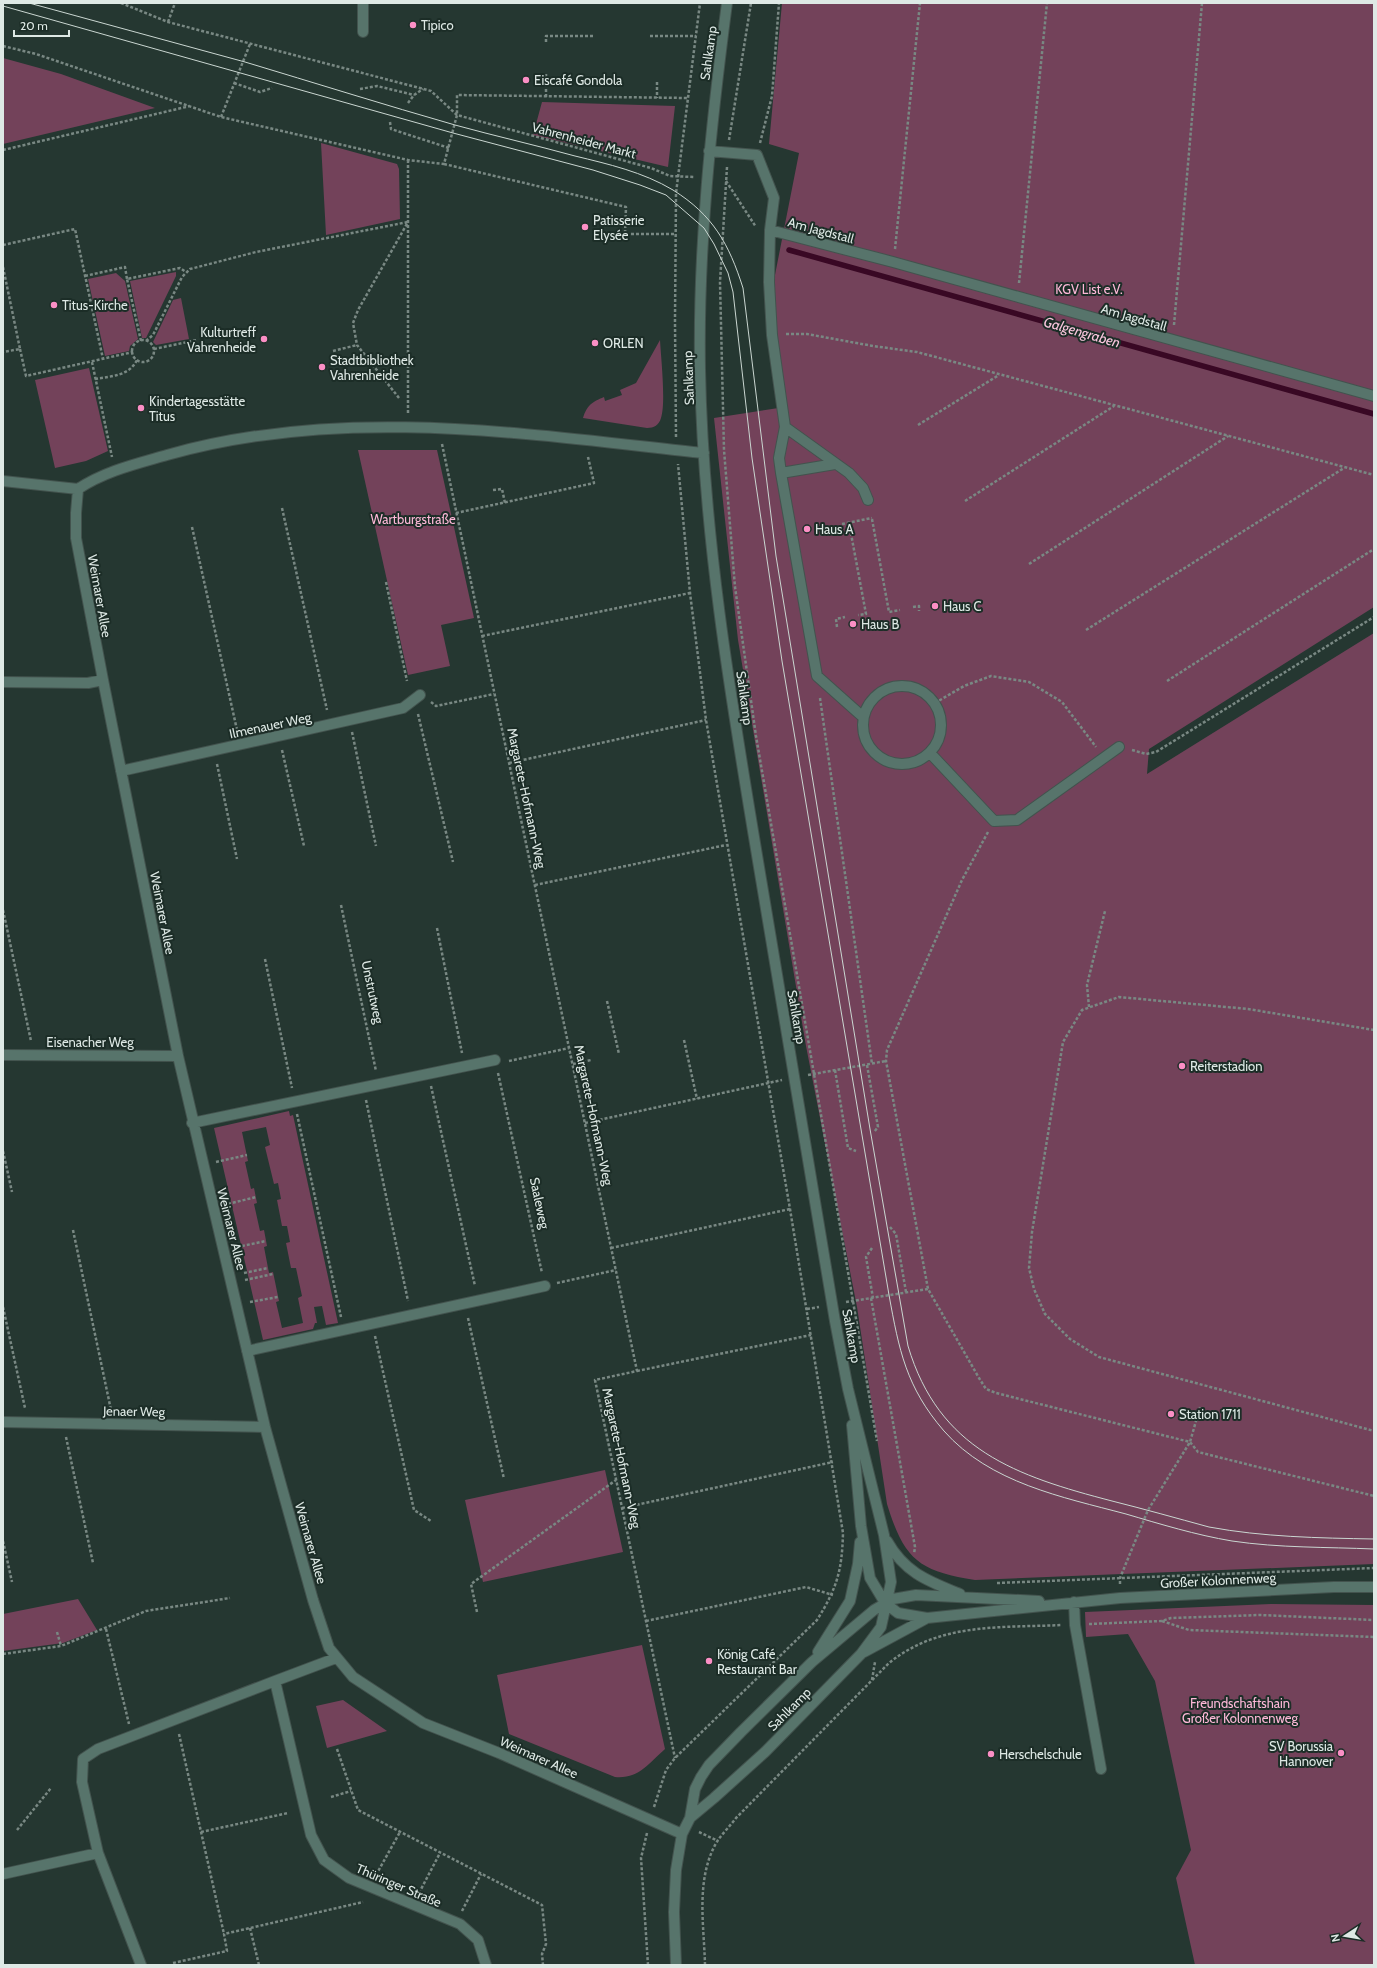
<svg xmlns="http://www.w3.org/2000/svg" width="1377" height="1968" viewBox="0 0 1377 1968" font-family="Cabin,sans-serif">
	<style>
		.green { fill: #73425a; fill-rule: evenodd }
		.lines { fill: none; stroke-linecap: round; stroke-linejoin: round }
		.stream { stroke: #390824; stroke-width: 5.5 }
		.minor-casing { stroke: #43534e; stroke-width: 12 }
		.path { stroke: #798883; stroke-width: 2.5; stroke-dasharray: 3 2; stroke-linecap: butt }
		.minor { stroke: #57746b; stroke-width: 10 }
		.tram { stroke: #cad6d1; stroke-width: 1 }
		.poi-dot { fill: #fb8fc5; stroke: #1c2d27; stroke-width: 1.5 }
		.labels { text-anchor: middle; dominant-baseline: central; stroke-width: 4; stroke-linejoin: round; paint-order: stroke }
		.poi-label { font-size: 13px; fill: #dee9e5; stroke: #1c2d27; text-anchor: start }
		.street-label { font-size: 13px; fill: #dee9e5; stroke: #1c2d27 }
		.park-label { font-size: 13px; fill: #feb8d8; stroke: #1c2d27 }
		.water-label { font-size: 14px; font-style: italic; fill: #fbc6de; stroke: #1c2d27 }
	</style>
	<rect width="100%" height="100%" fill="#253731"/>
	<path class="green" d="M782,3H1374V607L1149,749L1147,774L1374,633V1564L975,1580C918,1571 904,1559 887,1504L857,1307L806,1046L738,640L714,418L785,407L774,335L773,285L799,153L769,144Z
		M3,58L61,74L155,108L3,144Z
		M542,102L675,106L668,167L533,135Z
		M321,143L397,164L399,169L400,219L326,235Z
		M176,272V276L146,338H142L130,281Z
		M116,273L125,281L138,339L130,346L129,351L105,356L88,279Z
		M181,298L189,339L156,345L153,342L173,300Z
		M660,340C661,358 666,403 661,418C659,425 654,428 647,428L583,418C587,405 592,402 604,397L605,401L622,395L620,390L636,383Z
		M89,368L108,451L86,461L55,468L35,380Z
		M358,450H437L474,618L441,625L450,666L408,675Z
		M289,1111L290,1116L293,1115L338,1323L326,1325L322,1306L314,1307L317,1323H315L313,1329L263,1340L214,1128ZM266,1127L270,1145L265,1147L274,1184L278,1183L281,1199L277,1200L282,1226H287L290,1242L286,1243L291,1268H296L302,1296L298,1298L303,1323L282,1328L276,1302L279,1301L273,1272L269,1273L264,1247L267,1246L264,1230L260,1231L254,1204L257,1203L254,1188L251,1189L245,1162L248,1161L242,1132Z
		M605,1470L623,1552L483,1582L465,1500Z
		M78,1599L97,1630L63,1643L3,1651V1614Z
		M1271,1604L1374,1605V1965H1195L1176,1878L1191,1850L1155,1681L1128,1634L1086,1637L1085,1612Z
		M642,1645L665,1749C648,1764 639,1779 615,1777L509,1734L497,1675Z
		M343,1700L387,1731L327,1748L316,1706Z"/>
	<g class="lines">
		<path class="stream" d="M789,250L1374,414"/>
		<defs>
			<path id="minor" d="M363,3V32
				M709,151L757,155L774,198L770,230L769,282L772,335L785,427L849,473L863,488L868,500
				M770,230L893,262L1374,396
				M785,427L779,458L781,473L835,464
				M781,473L817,676L863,717
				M3,481L78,489
				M78,489L76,513V538L103,680L178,1056L265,1427L313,1600L329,1648L353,1677L423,1723L499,1753L682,1834
				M78,489C105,471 136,464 167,455C342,405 526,434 704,453
				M3,682L88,683L103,680
				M863 725a39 39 0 1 1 78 0a39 39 0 1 1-78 0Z
				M930,753L994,821L1017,820L1119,747
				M121,771L403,708L420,695
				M3,1055L178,1056
				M192,1123L495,1060
				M247,1351L545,1286
				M3,1422L265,1427
				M852,1425L861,1526L870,1578L885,1603L898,1613L927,1618L1120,1598L1334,1587H1374
				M887,1541C905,1573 928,1581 960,1594
				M1074,1602L1075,1625L1101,1769
				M818,1652L850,1601L858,1564L860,1542
				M864,1652L927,1618
				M275,1681L336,1658
				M690,1818L714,1798L765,1752L861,1654L881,1627L891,1582L884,1535L848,1389L835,1321C810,1174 786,1026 761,879C733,711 703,540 700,369C698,246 711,125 727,3
				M3,1874L98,1853
				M141,1965L98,1853L82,1782L83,1759L98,1749L275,1681L311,1835L324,1860L349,1878L460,1924L478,1940L486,1965
				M676,1965L674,1912L676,1870L682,1834L690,1818L695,1789L701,1777L709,1765L741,1732L812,1662L874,1610L893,1599L916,1595L1039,1601"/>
		</defs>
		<use href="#minor" class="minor-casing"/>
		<path class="path" d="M121,3L168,22L431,91L457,115L651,168L670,176L694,177
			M168,22L175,3
			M650,36H696
			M546,42V36H593
			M3,46L36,54L221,117L408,160L444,164L457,115V95L688,98
			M657,82V98
			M234,83L260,92L272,88
			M360,89L377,86L414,95
			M546,97V74
			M408,103L414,95L423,89
			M221,117L250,44
			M390,122L391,129L449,148
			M729,140L751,3
			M760,143L772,96L779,3
			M3,150L190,106
			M408,160V414
			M444,164L626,207L625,234H676
			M727,167L720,282L724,450L735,587L756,736L877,1441
			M726,181L756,227
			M3,245L75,229L103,359
			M895,249L920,3
			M3,267L20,349L3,352
			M85,276L125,267L127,279
			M1019,283L1047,3
			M1174,325L1202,3
			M786,334H807L873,346L917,352L1374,475
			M132 351a11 11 0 1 1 22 0a11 11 0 1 1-22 0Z
			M141,341L127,279L180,268L186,272
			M146,341L153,335L182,277L190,269L256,252L408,222
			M20,349L26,376L133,352
			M154,349L197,340
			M333,351L357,345
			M92,362L112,457
			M95,379C112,376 129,376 137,360
			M399,398L357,345L353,323L358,310L408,222
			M918,425L999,375
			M676,437L675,321L676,193L700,3
			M442,444L637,1371L595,1380L675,1758
			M493,490L502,489L505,503
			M965,501L1114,406
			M282,508L327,710
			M456,513L594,483L588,457
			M872,519L889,612L900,610
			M849,523L866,614L858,615
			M842,524L872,518
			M192,527L237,730
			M822,536L820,528L830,527
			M1029,564L1228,436
			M386,582L407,681
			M913,607L919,606V611
			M837,627L836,619L845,617
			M1086,630L1344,468
			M482,636L690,593
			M1167,681L1374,549
			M820,698L872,1064
			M431,702L436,706L494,694
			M935,703L964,686L991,676L1029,682L1062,702L1096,747
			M418,714L453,862
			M352,732L376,846
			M282,750L304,846
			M1132,750L1146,754L1156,752L1374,617
			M509,763L706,720
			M217,764L237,859
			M988,832L962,880L887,1050L886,1061L928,1289L979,1378L986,1389L996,1393L1190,1442L1198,1452L1374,1496
			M535,885L726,845
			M341,905L376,1071
			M3,910L31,1041
			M437,928L462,1053
			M265,959L292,1088
			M607,1001L619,1054
			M1089,1007L1087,985L1105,911
			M1374,1030L1248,1009L1119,997L1082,1010L1063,1042L1032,1232L1029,1268L1034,1289L1045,1314L1070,1339L1099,1357L1374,1431
			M684,1040L697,1099
			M509,1061L569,1048
			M573,1064L591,1060
			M867,1065L878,1127L874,1132
			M835,1070L848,1148L856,1151
			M498,1073L542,1273
			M808,1075L886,1061
			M431,1086L475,1286
			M366,1100L408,1301
			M297,1114L341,1317
			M585,1123L782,1080
			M3,1151L12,1192
			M216,1162L247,1155
			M228,1204L256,1197
			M890,1227L896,1234L906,1292
			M73,1230L111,1410
			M237,1247L266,1241
			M611,1248L790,1209
			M872,1248L866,1257L873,1298
			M244,1273L268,1268
			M245,1280L273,1274
			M557,1283L616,1270
			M871,1298L915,1547L914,1554
			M250,1302L278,1297
			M846,1302L928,1289
			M3,1307L25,1408
			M807,1309L819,1307
			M468,1318L504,1479
			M375,1336L414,1510L431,1521
			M637,1371L811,1335
			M66,1437L93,1563
			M622,1508L833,1462
			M3,1541L12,1582
			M997,1583L1374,1568
			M1120,1584V1578L1148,1510L1190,1442L1200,1407
			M477,1612L471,1584L616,1480
			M646,1621L806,1587L833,1595
			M1162,1621L1189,1630L1374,1637
			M1089,1624L1162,1621L1171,1618L1260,1615L1374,1620
			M106,1629L129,1724
			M57,1632L61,1646
			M3,1654L61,1646L146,1611L230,1598
			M872,1680L875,1662
			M179,1734L224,1934
			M337,1749L358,1810L542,1905L546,1944L542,1954L543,1965
			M331,1797L351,1791
			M654,1807L666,1770L675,1758L817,1620C837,1588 842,1571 843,1533L790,1209L706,720L690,593L678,464
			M17,1830L51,1788
			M201,1832L288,1813
			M699,1832L718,1841
			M647,1833L641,1858L648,1965
			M376,1875L400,1832
			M419,1893L440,1853
			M462,1911L481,1874
			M250,1928L259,1965
			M173,1963L227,1951L224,1934L363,1902
			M705,1965C704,1924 695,1877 718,1840C723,1833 730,1826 736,1818L889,1663C940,1622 1001,1628 1062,1625"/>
		<use href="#minor" class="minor"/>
		<path class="tram" d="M29,3C101,23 173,42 245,62C315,83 385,105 455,125C495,136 535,145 575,156C608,164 643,172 673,190C713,215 729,244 743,288L776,556L870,1129L908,1346C939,1450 1016,1476 1112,1501C1144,1509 1176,1518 1209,1527C1263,1537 1318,1538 1374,1539
			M3,6L453,133L593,170L640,185L666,195L704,228L714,244L728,273L733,292L752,458L782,661L889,1295C899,1350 906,1387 944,1431C990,1483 1062,1497 1126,1514C1160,1524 1196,1535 1232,1541C1279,1548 1327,1547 1374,1549"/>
	</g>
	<g class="poi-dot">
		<circle cx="413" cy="25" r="4"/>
		<circle cx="526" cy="80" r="4"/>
		<circle cx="585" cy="227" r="4"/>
		<circle cx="54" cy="305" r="4"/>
		<circle cx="264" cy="339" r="4"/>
		<circle cx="595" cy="343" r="4"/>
		<circle cx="322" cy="367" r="4"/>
		<circle cx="141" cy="408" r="4"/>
		<circle cx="807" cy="529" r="4"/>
		<circle cx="935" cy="606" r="4"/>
		<circle cx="853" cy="624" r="4"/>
		<circle cx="1182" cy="1066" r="4"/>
		<circle cx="1171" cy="1414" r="4"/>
		<circle cx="709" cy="1661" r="4"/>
		<circle cx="1341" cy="1753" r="4"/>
		<circle cx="991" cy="1754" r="4"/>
	</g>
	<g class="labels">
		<g class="poi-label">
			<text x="421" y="25">Tipico</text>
			<text x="534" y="80">Eiscafé Gondola</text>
			<text x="593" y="220">Patisserie<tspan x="593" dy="15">Elysée</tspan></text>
			<text x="62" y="305">Titus-Kirche</text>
			<text x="256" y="332" text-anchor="end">Kulturtreff<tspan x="256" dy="15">Vahrenheide</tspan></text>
			<text x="603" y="343">ORLEN</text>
			<text x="330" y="360">Stadtbibliothek<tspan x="330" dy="15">Vahrenheide</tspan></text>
			<text x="149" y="401">Kindertagesstätte<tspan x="149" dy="15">Titus</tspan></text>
			<text x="815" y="529">Haus A</text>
			<text x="943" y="606">Haus C</text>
			<text x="861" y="624">Haus B</text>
			<text x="1190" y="1066">Reiterstadion</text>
			<text x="1179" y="1414">Station 1711</text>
			<text x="717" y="1654">König Café<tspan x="717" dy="15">Restaurant Bar</tspan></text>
			<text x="1333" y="1746" text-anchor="end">SV Borussia<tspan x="1333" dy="15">Hannover</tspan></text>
			<text x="999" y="1754">Herschelschule</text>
		</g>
		<g class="street-label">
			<text transform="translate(708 53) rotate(-82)">Sahlkamp</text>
			<text transform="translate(584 140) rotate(15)">Vahrenheider Markt</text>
			<text transform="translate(821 230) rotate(15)">Am Jagdstall</text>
			<text transform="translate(1134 317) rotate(16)">Am Jagdstall</text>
			<text transform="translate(688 378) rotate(-92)">Sahlkamp</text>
			<text transform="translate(100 596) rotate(80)">Weimarer Allee</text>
			<text transform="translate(745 698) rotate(82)">Sahlkamp</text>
			<text transform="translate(270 725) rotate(-12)">Ilmenauer Weg</text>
			<text transform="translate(527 798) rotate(78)">Margarete-Hofmann-Weg</text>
			<text transform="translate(163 913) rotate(79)">Weimarer Allee</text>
			<text transform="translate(373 992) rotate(78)">Unstrutweg</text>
			<text transform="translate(797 1017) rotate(80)">Sahlkamp</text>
			<text x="90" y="1042">Eisenacher Weg</text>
			<text transform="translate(594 1115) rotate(78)">Margarete-Hofmann-Weg</text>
			<text transform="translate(540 1203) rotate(78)">Saaleweg</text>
			<text transform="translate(232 1229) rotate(76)">Weimarer Allee</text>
			<text transform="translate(852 1336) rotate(80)">Sahlkamp</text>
			<text transform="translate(134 1411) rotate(1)">Jenaer Weg</text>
			<text transform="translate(622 1458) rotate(78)">Margarete-Hofmann-Weg</text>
			<text transform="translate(311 1543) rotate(74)">Weimarer Allee</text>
			<text transform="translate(1218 1580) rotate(-3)">Großer Kolonnenweg</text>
			<text transform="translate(789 1709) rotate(-45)">Sahlkamp</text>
			<text transform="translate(539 1757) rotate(24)">Weimarer Allee</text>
			<text transform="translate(399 1885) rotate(23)">Thüringer Straße</text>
		</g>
		<g class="park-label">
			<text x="1089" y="289">KGV List e.V.</text>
			<text x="413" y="519">Wartburgstraße</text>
			<text x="1240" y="1703">Freundschaftshain<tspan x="1240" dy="15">Großer Kolonnenweg</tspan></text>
		</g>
		<g class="water-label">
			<text transform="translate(1082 332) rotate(16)">Galgengraben</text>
		</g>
	</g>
	<rect width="1377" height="1968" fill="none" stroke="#dee9e5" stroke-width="8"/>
	<g transform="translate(1345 1936) rotate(258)" stroke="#1c2d27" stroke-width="3" paint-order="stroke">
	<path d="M0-3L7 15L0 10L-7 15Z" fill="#dee9e5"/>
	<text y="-6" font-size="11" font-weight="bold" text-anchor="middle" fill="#dee9e5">N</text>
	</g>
	<path d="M14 30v6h55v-6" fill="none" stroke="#dee9e5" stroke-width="2"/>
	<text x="20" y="30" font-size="12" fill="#dee9e5" stroke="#1c2d27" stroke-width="3" paint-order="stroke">20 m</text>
</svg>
